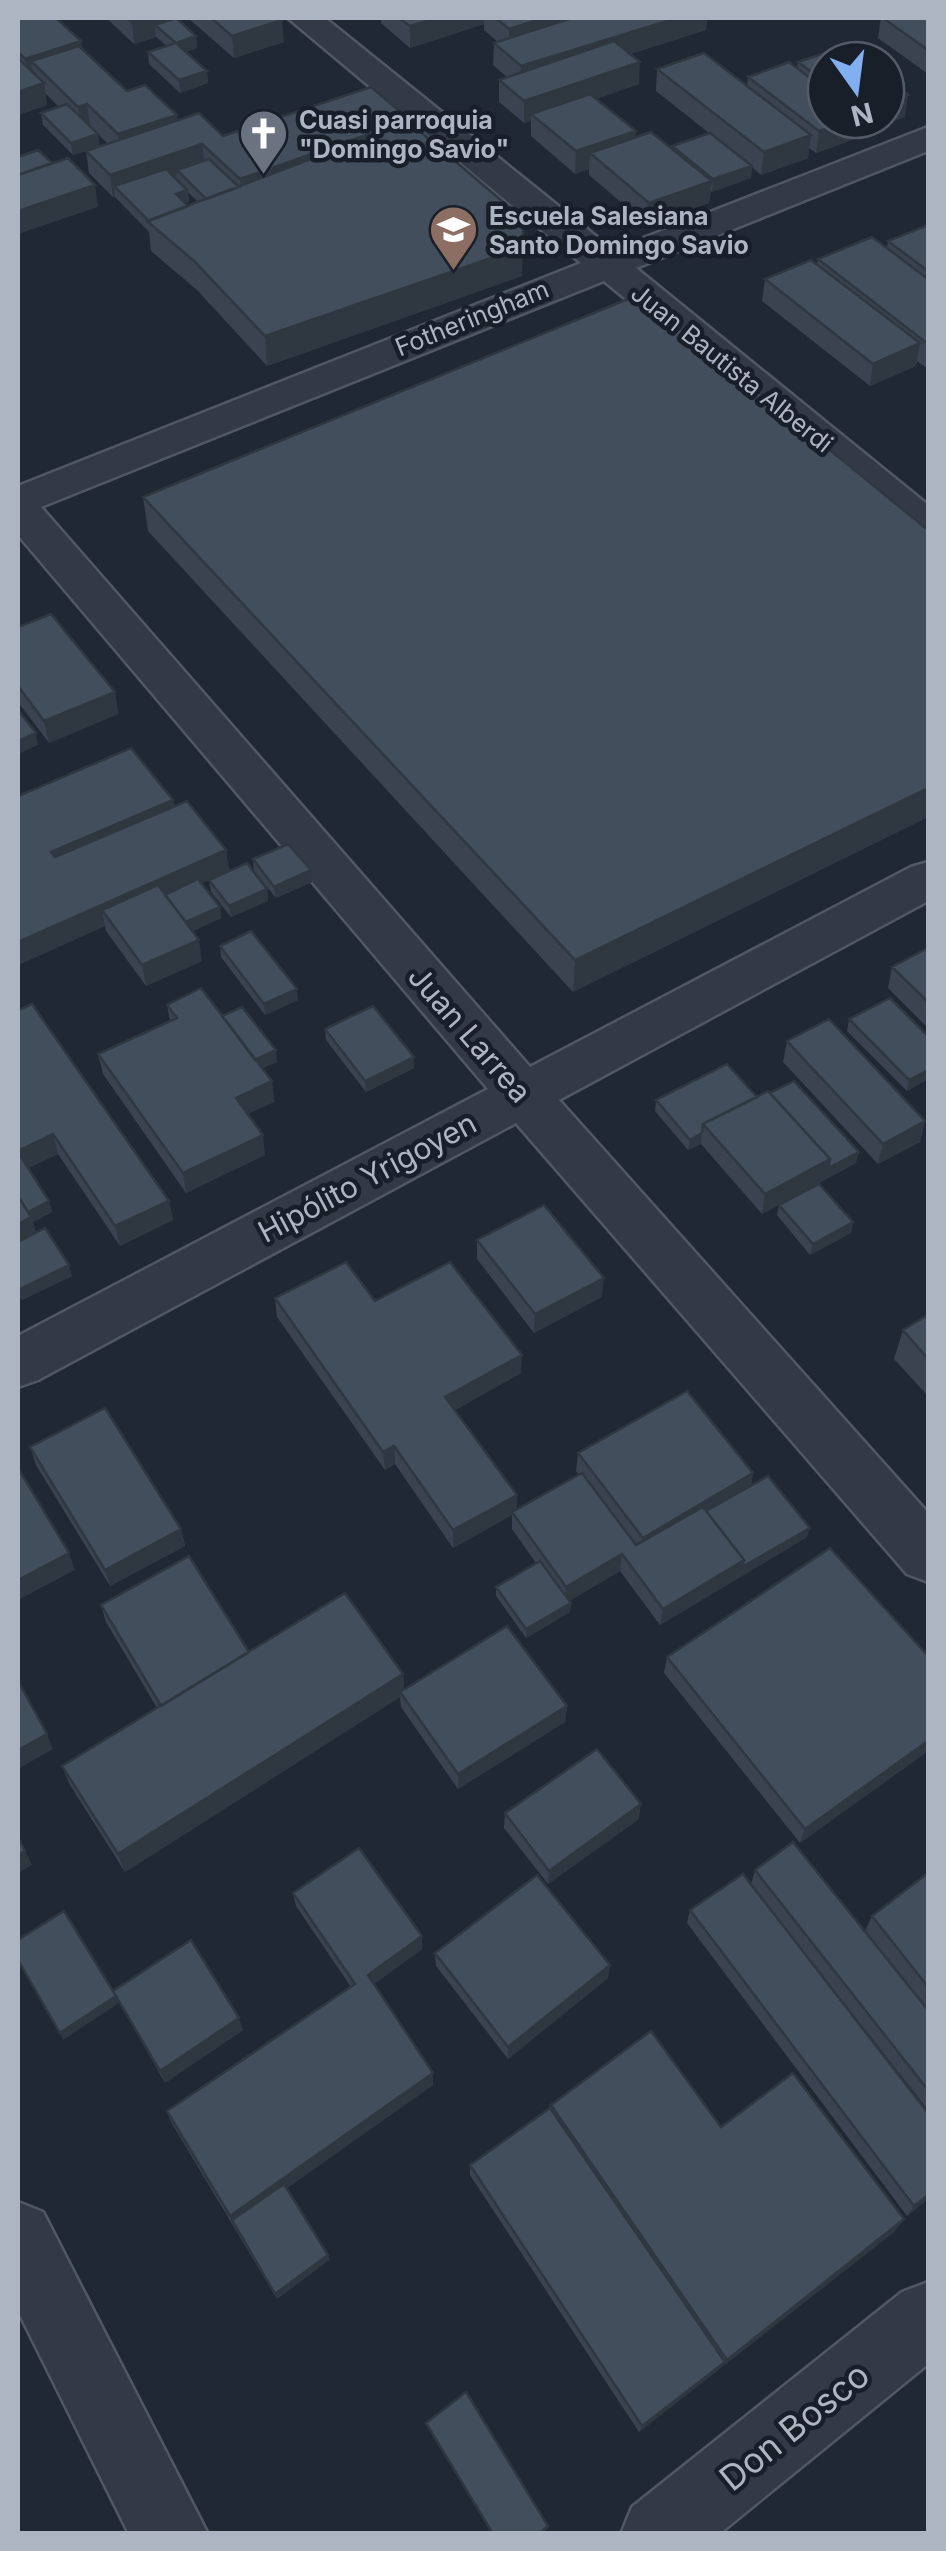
<svg xmlns="http://www.w3.org/2000/svg" width="946" height="2551" viewBox="0 0 946 2551" font-family="Inter,sans-serif">
	<style>
		.lines { fill: none; stroke-linecap: round; stroke-linejoin: round }
		.street-casing { stroke: #505863; stroke-width: 5 }
		.street { fill: #333a45; fill-rule: evenodd }
		.wall { fill: #3a434f; fill-rule: evenodd }
		.shaded-wall { fill: #2f3740 }
		.building { fill: #434e5c; stroke: #2f3740; stroke-width: 2.5 }
		.labels { text-anchor: middle; dominant-baseline: central; stroke-width: 9; stroke-linejoin: round; paint-order: stroke }
		.far-poi-label { font-size: 25px; font-weight: bold; fill: #adb5c2; stroke: #191f29; text-anchor: start }
		.far-street-label { font-size: 25px; fill: #adb5c2; stroke: #191f29 }
		.street-label { font-size: 30px; fill: #adb5c2; stroke: #191f29 }
		.near-street-label { font-size: 35px; fill: #adb5c2; stroke: #191f29 }
	</style>
	<rect width="100%" height="100%" fill="#202834"/>
	<g class="lines">
		<defs>
			<path id="street" d="M288,18H325L613,250L928,127V151L636,268L928,505V540L913,536L604,281L41,507L530,1067L911,867L928,862V901L559,1100L928,1513V1582L907,1574L516,1123L38,1380L18,1387V1336L488,1089L18,535V486L581,263Z
				M18,2202L43,2212L208,2534H129L18,2311Z
				M928,2282V2364L719,2534H621L632,2507L902,2292Z"/>
		</defs>
		<use href="#street" class="street-casing"/>
		<use href="#street" class="street"/>
	</g>
	<path class="wall" d="M18,18L81,41L82,48L127,91L178,120L223,136L410,120V123L522,276L267,366L197,290L151,251L149,232L115,197H113L89,173L86,151L108,144L90,126L98,134L99,147L73,155L43,125L41,113L59,107L45,93L47,105L18,115ZM188,192L198,202L188,206L185,203L189,202Z
		M106,18H176L196,36L197,48L186,52L207,71L208,83L180,93L149,64L148,52L167,46L156,37L134,44Z
		M188,18H279L284,42L234,58Z
		M381,18H707L706,30L630,54L639,84L596,99L636,131L635,137L672,149V146L709,133L656,91L657,69L747,86L748,77L797,68L798,62L826,60V120H886L905,117L860,133L858,131L857,138L816,153L809,148L808,158L761,175L752,167L751,178L712,192L711,191L709,203L648,225L589,175V169L575,174L531,136V121L524,123L499,102V80L507,77L493,65L494,43L498,42L484,30V24L410,48L381,23Z
		M881,18H928V74L878,38Z
		M928,225V369L917,361L916,366L870,386L762,301L765,279L817,265L818,259L887,248L888,241Z
		M143,497L928,530V817L573,992L148,531Z
		M18,627L115,692L118,714L49,743L18,702Z
		M173,800L174,806L226,850L229,871L202,883L220,907L221,918L193,931L202,961L146,986L106,931L105,926L18,965Z
		M253,859L311,870L312,882L276,898L254,871Z
		M209,880L267,889L268,901L231,917L211,892Z
		M220,946L298,1000L265,1015L221,957Z
		M928,948V1028L888,988L892,967Z
		M167,1005L222,1016L277,1062L262,1068L272,1081L274,1102L247,1114L265,1155L186,1193L103,1074L98,1054L170,1021Z
		M18,1010L169,1201L173,1220L120,1246L58,1154L28,1168L49,1201L52,1212L33,1222L36,1233L72,1276L22,1300L18,1294Z
		M849,1019L928,1036V1079L907,1091L847,1031Z
		M325,1029L414,1057V1068L366,1092L326,1040Z
		M787,1041L925,1121L920,1142L878,1164L783,1062Z
		M757,1097L856,1163L782,1203L853,1222L851,1233L810,1255L777,1215L779,1205L762,1214L701,1144L688,1150L655,1111L656,1100Z
		M477,1240L602,1297L534,1333L477,1259Z
		M275,1298L375,1301L521,1373L455,1410L517,1495V1510L579,1475L576,1471L578,1453L753,1473L751,1485L807,1537L660,1625L620,1571L569,1601L571,1603L570,1612L526,1638L496,1596V1587L536,1563L512,1529V1515L453,1548L395,1464L385,1470L277,1317Z
		M928,1315V1396L894,1359L903,1330Z
		M30,1447L181,1529L185,1546L110,1586L36,1465Z
		M101,1605L249,1652L403,1674L404,1689L567,1706L565,1722L458,1789L401,1707L400,1697L125,1872L70,1785L62,1766L157,1708L106,1622Z
		M928,1656V1751L800,1843L664,1673L667,1657Z
		M505,1813L639,1819L548,1884L504,1828Z
		M755,1870L865,1931L872,1916L928,1873V2110L751,1884Z
		M293,1893L422,1949L374,1984L433,2085L287,2188L328,2255L329,2260L277,2299L171,2122L167,2111L351,1987L296,1906Z
		M690,1910L928,2199L907,2216L687,1923Z
		M435,1953L610,1965L608,1978L508,2059L436,1966Z
		M113,1991L243,2030L165,2083Z
		M551,2105L721,2127L904,2219L894,2232L639,2432L470,2175V2165L550,2108Z
		M426,2423L548,2526V2528L541,2534H492L427,2426Z"/>
	<path class="shaded-wall" d="M146,18H176L155,25L156,37L134,44L132,22Z
		M437,18H484V24L410,48V26Z
		M544,18H610L509,51V29Z
		M677,18H707L706,30L520,88L521,66Z
		M282,20L284,42L234,58L232,36Z
		M196,36L197,48L177,55L176,43Z
		M81,41L84,63L31,61L34,79L29,81L25,59Z
		M640,62L639,84L537,119L531,114V121L524,123V101Z
		M207,71L208,83L180,93L179,80Z
		M44,83L47,105L18,115V92Z
		M908,95L905,117L860,133L862,120H886V103Z
		M87,104L90,126L81,129L78,107Z
		M177,115L179,137L121,156L118,134Z
		M410,120V142L242,196L240,179Z
		M849,120H860L857,138L816,153L819,131Z
		M636,131L634,153H590L589,169L575,174L576,151Z
		M98,134L99,147L73,155L71,143Z
		M811,135L808,158L761,175L764,152Z
		M202,144L205,166L177,170V175L122,194L114,186L115,197H113L110,175Z
		M752,166L751,178L712,192L713,179Z
		M712,181L709,203L648,225L649,203Z
		M95,185L98,207L18,234V211Z
		M187,190L189,202L177,206L176,194Z
		M523,247L522,276L267,366L265,336Z
		M920,343L916,366L870,386L873,364Z
		M115,692L118,714L49,743L44,721Z
		M36,733L38,745L18,754V741Z
		M928,788V817L573,992L575,960Z
		M173,800L176,821L56,873L51,852Z
		M226,850L229,871L163,900L102,910L105,926L18,965V942Z
		M311,870L312,882L276,898L274,887Z
		M267,889L268,901L231,917L229,906Z
		M220,907L221,918L183,935L182,924Z
		M199,940L202,961L146,986L142,965Z
		M297,989L298,1000L265,1015L264,1004Z
		M276,1050L277,1062L253,1073L251,1061Z
		M414,1057V1068L366,1092L365,1081Z
		M928,1070V1079L907,1091L909,1080Z
		M272,1081L274,1102L238,1118L236,1098Z
		M925,1121L920,1142L878,1164L883,1144Z
		M702,1133L701,1144L688,1150L690,1140Z
		M53,1134L58,1154L25,1170L20,1150Z
		M263,1135L265,1155L186,1193L183,1173Z
		M859,1152L856,1163L826,1179L828,1168Z
		M830,1159L826,1179L762,1214L765,1194Z
		M49,1201L52,1212L33,1222L37,1237L18,1246V1224L26,1213Z
		M169,1201L173,1220L120,1246L115,1226Z
		M853,1222L851,1233L810,1255L813,1244Z
		M69,1265L72,1276L22,1300L18,1290Z
		M604,1278L602,1297L534,1333L535,1314Z
		M522,1355L521,1373L445,1415V1397Z
		M394,1446L395,1464L385,1470L383,1452Z
		M753,1473L750,1491L641,1555L643,1538Z
		M517,1495V1512H512V1515L453,1548V1530Z
		M810,1528L807,1537L660,1625L663,1609L744,1560Z
		M181,1529L185,1546L110,1586L105,1570Z
		M69,1553L75,1570L18,1600V1580Z
		M622,1554L620,1571L565,1603L566,1587Z
		M571,1603L570,1612L526,1638V1629Z
		M403,1674L405,1695L400,1692V1697L125,1872L118,1854Z
		M567,1706L565,1722L458,1789V1774Z
		M47,1734L53,1749L18,1769V1750Z
		M928,1741V1751L800,1843L805,1829Z
		M641,1804L639,1819L548,1884L549,1871Z
		M25,1851L32,1865L18,1873V1855Z
		M422,1936V1949L369,1987L368,1975Z
		M610,1965L608,1978L508,2059V2047Z
		M116,1996L119,2003L63,2040L60,2033Z
		M239,2018L243,2030L165,2083L160,2071Z
		M433,2073V2085L234,2225L230,2216Z
		M928,2195V2199L907,2216L914,2206Z
		M904,2219L894,2232L639,2432L642,2426L725,2362Z
		M328,2255L329,2260L277,2299L275,2294Z"/>
	<path class="building" d="M18,18H56L81,41L25,59L18,52Z
		M127,18H146L132,22Z
		M176,18L196,36L176,43L207,71L179,80L148,52L176,43L155,25Z
		M211,18H279L282,20L232,36Z
		M399,18H437L410,26Z
		M496,18H544L509,29Z
		M572,18H677L521,66L494,43Z
		M883,18H928V50Z
		M614,41L640,62L524,101L499,80Z
		M79,46L127,91L145,85L177,115L118,134L87,104L78,107L31,61Z
		M842,47L860,60H826V83L798,62Z
		M704,53L811,135L764,152L657,69Z
		M18,58L44,83L18,92Z
		M789,62L826,90V120H849L819,131L748,77Z
		M886,79L908,95L886,103Z
		M371,87L410,120L240,179L202,144L110,175L86,151L199,113L223,136Z
		M590,94L636,131L576,151L531,114Z
		M67,104L98,134L71,143L41,113Z
		M409,122L523,219V247L265,336L194,261L147,221Z
		M651,132L712,181L649,203L590,153Z
		M710,133L752,166L713,179L672,146Z
		M38,150L52,163L18,175V157Z
		M68,158L95,185L18,211V175Z
		M209,159L239,187L206,199L177,170Z
		M166,169L187,190L176,194L188,206L149,221L114,186Z
		M928,225V271L888,241Z
		M872,237L928,279V344L818,259Z
		M811,260L920,343L873,364L765,279Z
		M633,297L658,310L928,530V788L575,960L143,497Z
		M51,614L115,692L44,721L18,686V627Z
		M18,710L36,733L18,741Z
		M131,748L173,800L51,852L55,857L187,801L226,850L18,942V796Z
		M288,844L311,870L274,887L253,859Z
		M247,863L267,889L229,906L209,880Z
		M198,879L220,907L186,922L165,895Z
		M158,885L199,940L142,965L102,910Z
		M251,931L297,989L264,1004L220,946Z
		M928,948V1002L892,967Z
		M201,988L272,1081L236,1098L263,1135L183,1173L98,1054L177,1018L167,1005Z
		M890,998L928,1036V1070L909,1080L849,1019Z
		M32,1004L169,1201L115,1226L53,1134L20,1150L18,1146V1010Z
		M373,1006L414,1057L365,1081L325,1029Z
		M242,1007L276,1050L255,1060L222,1016Z
		M829,1019L925,1121L883,1144L787,1041Z
		M727,1064L757,1097L703,1124L702,1133L690,1140L656,1100Z
		M794,1081L859,1152L828,1168L830,1159L770,1093Z
		M768,1091L830,1159L765,1194L703,1124Z
		M18,1152L49,1201L28,1212L18,1196Z
		M819,1184L853,1222L813,1244L779,1205Z
		M18,1196L31,1217L18,1224Z
		M544,1205L604,1278L535,1314L477,1240Z
		M45,1228L69,1265L18,1290V1242Z
		M346,1262L375,1301L450,1262L522,1355L445,1397L517,1495L453,1530L394,1446L383,1452L275,1298Z
		M928,1315V1359L903,1330Z
		M687,1391L753,1473L643,1538L578,1453Z
		M105,1408L181,1529L105,1570L30,1447Z
		M18,1468L69,1553L18,1580Z
		M582,1473L636,1545L703,1507L744,1560L663,1609L622,1554L566,1587L512,1512Z
		M768,1476L810,1528L742,1567L744,1560L706,1511Z
		M830,1548L928,1656V1741L805,1829L667,1657Z
		M189,1556L249,1652L161,1706L101,1605Z
		M540,1561L571,1603L526,1629L496,1587Z
		M345,1593L403,1674L118,1854L62,1766Z
		M507,1626L567,1706L458,1774L400,1692Z
		M18,1681L47,1734L18,1750Z
		M597,1749L641,1804L549,1871L505,1813Z
		M18,1837L25,1851L18,1855Z
		M793,1842L928,2010V2090L755,1870Z
		M359,1848L422,1936L368,1975L433,2073L230,2216L167,2111L355,1984L293,1893Z
		M928,1873V1987L872,1916Z
		M743,1874L928,2113V2195L914,2206L690,1910Z
		M537,1875L610,1965L508,2047L435,1953Z
		M64,1911L116,1996L60,2033L18,1960V1940Z
		M191,1940L239,2018L160,2071L113,1991Z
		M651,2031L721,2127L793,2073L904,2219L727,2360L551,2105Z
		M550,2108L725,2362L642,2426L470,2165Z
		M284,2184L328,2255L275,2294L232,2220Z
		M466,2392L548,2526L539,2534H493L426,2423Z"/>
	<defs>
		<symbol id="church-pin" viewBox="-11 -11 22 30"><path d="M0 17L-7.5 6A9.5 9.5 0 1 1 7.5 6Z" fill="#6b7280" stroke="#191f29"/><path d="M-1.2-6h2.4v3.5h3.3v2.4h-3.3V6h-2.4V-.1h-3.3v-2.4h3.3Z" fill="#fff"/></symbol>
		<symbol id="school-pin" viewBox="-11 -11 22 30"><path d="M0 17L-7.5 6A9.5 9.5 0 1 1 7.5 6Z" fill="#8d6e63" stroke="#191f29"/><path d="M0-5L7-2L0 1L-7-2ZM-4 1L0 2.5L4 1V4Q0 6-4 4Z" fill="#fff"/></symbol>
	</defs>
	<g fill-rule="evenodd">
		<use href="#church-pin" x="236" y="106" width="55" height="75"/>
		<use href="#school-pin" x="426" y="202" width="55" height="75"/>
	</g>
	<g class="labels">
		<g class="far-poi-label">
			<text x="299" y="120">Cuasi parroquia<tspan x="299" dy="29">"Domingo Savio"</tspan></text>
			<text x="489" y="216">Escuela Salesiana<tspan x="489" dy="29">Santo Domingo Savio</tspan></text>
		</g>
		<g class="far-street-label">
			<text transform="translate(472 318) rotate(-22)">Fotheringham</text>
			<text transform="translate(732 368) rotate(39)">Juan Bautista Alberdi</text>
		</g>
		<g class="street-label">
			<text transform="translate(470 1034) rotate(49)">Juan Larrea</text>
			<text transform="translate(367 1177) rotate(-28)">Hipólito Yrigoyen</text>
		</g>
		<g class="near-street-label">
			<text transform="translate(794 2426) rotate(-39)">Don Bosco</text>
		</g>
	</g>
	<rect width="946" height="2551" fill="none" stroke="#adb5c2" stroke-width="40"/>
	<g transform="translate(856 90) rotate(166)"><circle r="48" fill="#191f29" stroke="#545b66" stroke-width="2.5"/>
	<path d="M0-8L18 38L0 25L-18 38Z" fill="#82aef2"/>
	<text y="-15" font-size="28" font-weight="bold" text-anchor="middle" fill="#adb5c2">N</text>
	</g>
</svg>
